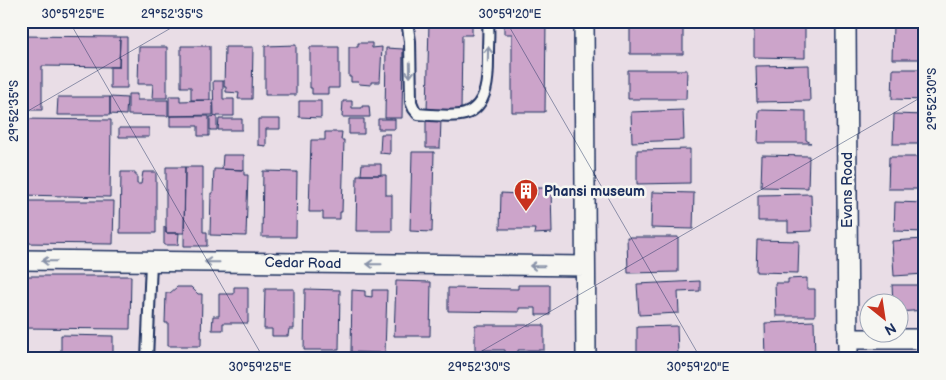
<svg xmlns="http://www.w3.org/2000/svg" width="946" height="380" viewBox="0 0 946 380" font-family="'Balsamiq Sans',sans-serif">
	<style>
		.building { fill: #cca4ca; stroke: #1b2f5e }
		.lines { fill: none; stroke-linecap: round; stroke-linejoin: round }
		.service-casing { stroke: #1b2f5e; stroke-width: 14 }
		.minor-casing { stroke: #1b2f5e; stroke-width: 22 }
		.service { stroke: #f6f6f2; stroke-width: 10 }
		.minor { stroke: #f6f6f2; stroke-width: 19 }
		.oneway { stroke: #8892a8 }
		.ticks { fill: none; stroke: #1b2f5e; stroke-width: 1; stroke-opacity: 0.45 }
		.labels { text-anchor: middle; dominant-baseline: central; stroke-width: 5; stroke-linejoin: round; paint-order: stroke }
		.street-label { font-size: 14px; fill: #1b2f5e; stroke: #f6f6f2 }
		.poi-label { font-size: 14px; font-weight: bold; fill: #1b2f5e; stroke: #f6f6f2; text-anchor: start }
		.neatline { fill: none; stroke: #1b2f5e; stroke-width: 2 }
		.ticks-label { font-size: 12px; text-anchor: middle; fill: #1b2f5e }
	</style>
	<rect width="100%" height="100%" fill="#e9dde6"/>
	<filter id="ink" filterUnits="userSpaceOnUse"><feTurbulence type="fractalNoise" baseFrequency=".02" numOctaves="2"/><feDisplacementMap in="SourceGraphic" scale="10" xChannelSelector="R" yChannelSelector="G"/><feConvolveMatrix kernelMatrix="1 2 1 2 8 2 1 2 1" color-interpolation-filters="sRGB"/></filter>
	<g filter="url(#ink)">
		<path class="building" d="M429,21H472V35H462L461,112H427Z
			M504,21H546L545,112H512V34H504Z
			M630,22H683V54H630Z
			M893,24L925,25V59H892Z
			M754,26H805V58L754,57Z
			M21,36L120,37L119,67L42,66V110H21Z
			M120,37H127V88H110V67H119Z
			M358,43H372V48L382,47L380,82H371V85L359,84L358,82H351V77H349V47H358Z
			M296,45V95H265V46Z
			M181,46H210V100H191V87H181Z
			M139,47H167V98H152L153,84H138Z
			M225,47H253L252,99H238L239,93L226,92V87H224Z
			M310,47H339V88H328V94H312V88H310Z
			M386,48L403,49L402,118H385Z
			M809,65L810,101L757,102L756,66Z
			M893,69H925V100L892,99Z
			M628,70H687L686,99H628Z
			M213,81H223V99H234V116H214Z
			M128,94H137V100H168V116L128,115Z
			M169,96H180V101L213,100V115L169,116Z
			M58,97H110V115H57Z
			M110,97L127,98L126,115L110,114Z
			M299,101H321V118L299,117Z
			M343,101H352V108H362V106H369L370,117H342Z
			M683,110L684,140L632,142L631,112Z
			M759,110L806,111V140L811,143H758Z
			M894,114L925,115V144H893Z
			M170,116H209V136H198V126H170Z
			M217,116V130H210V117Z
			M21,119L111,120L110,197L21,195Z
			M219,119H242V130H218Z
			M258,119H280V129H266V146L258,145Z
			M349,119H364V134H349Z
			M378,119H395V129H378Z
			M426,119H441L440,148H426Z
			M119,128H149V137H119Z
			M325,132H342L341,140H344L342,212H340V219H323V212H309L311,140H325Z
			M381,134H390V154L380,153Z
			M690,149V183L637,184V150Z
			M412,152H434L432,232L410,231Z
			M223,155H244V170L222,169Z
			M762,155L809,156L808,188L761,187Z
			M889,157H925V189H888Z
			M362,164H381V175H361Z
			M166,167H185L184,233H166Z
			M185,167H203V232H207V246H184Z
			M214,169L244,170V175H248L246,236L210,235L211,193H213Z
			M263,171L297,172L296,237H262Z
			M121,172H135V175H137V184H141L143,172H156V233H120Z
			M357,175H386V195H392V231H356Z
			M537,188H551L552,233L534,234L535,229H500L501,193L537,195Z
			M652,192L694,193L693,229L651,228Z
			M811,194L812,231L788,232V221H758V195Z
			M21,201H114L113,244L21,243Z
			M895,202L925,203V232L894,231Z
			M164,227H166V233H179L178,245H164Z
			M627,237H678V272L628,273Z
			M924,239L925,274L894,276L892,241Z
			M757,240L799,241L798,273L756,272Z
			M21,276H131L130,329L21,328Z
			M807,278V289H815V316H776L775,283H788V279Z
			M396,281L431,282L430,336H394Z
			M700,281V291L678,292L679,313L639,315L637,284Z
			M518,285H550V315H536V308H519V312L448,311V288L518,289Z
			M892,285H925V310L898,312V302H893Z
			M177,287H191L198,294H202L201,346H168V323H165L166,293H170Z
			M234,287H248V323H223V330H212L213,316H219V294H234Z
			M265,289H294V329H289L288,336H272V329H264Z
			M305,289L340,290L339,350H304Z
			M352,290L365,291V296L372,297V290H387L385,353L351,352Z
			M814,321L815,358L766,359L765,323Z
			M475,325H544V350H518V359H505V350H475Z
			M677,326L678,356L637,357V327Z
			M61,335L113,336V359H21V357H59V353H61Z
			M21,336H26V354H21Z"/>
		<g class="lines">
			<defs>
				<path id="service" d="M407,21L410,41L411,102L414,109L418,114C429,115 456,117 465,114C490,105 488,73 488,52C488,42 489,31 488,21
					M147,359L151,262"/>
				<path id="minor" d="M584,21L586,359
					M846,21L848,359
					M21,260L585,266
					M847,339H925"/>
			</defs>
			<use href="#service" class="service-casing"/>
			<use href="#minor" class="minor-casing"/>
			<use href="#service" class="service"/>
			<use href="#minor" class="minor"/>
		</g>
		<defs><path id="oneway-shaft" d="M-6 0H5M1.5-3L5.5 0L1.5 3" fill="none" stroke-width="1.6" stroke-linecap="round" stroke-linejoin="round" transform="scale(1.25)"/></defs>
		<g class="oneway">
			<use href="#oneway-shaft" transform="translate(488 54) rotate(-89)"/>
			<use href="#oneway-shaft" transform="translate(410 70) rotate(89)"/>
			<use href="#oneway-shaft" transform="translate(49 261) rotate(-179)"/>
			<use href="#oneway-shaft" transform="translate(212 262) rotate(-179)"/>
			<use href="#oneway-shaft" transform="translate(374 264) rotate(-179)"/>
			<use href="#oneway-shaft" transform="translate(537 266) rotate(-179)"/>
		</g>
	</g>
	<path class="ticks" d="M69,21L264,359M506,21L701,359M21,115L183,21M468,359L925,95"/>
	<defs>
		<symbol id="building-pin" viewBox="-11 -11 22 30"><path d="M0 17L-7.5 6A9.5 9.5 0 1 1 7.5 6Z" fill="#c8321e" stroke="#f6f6f2"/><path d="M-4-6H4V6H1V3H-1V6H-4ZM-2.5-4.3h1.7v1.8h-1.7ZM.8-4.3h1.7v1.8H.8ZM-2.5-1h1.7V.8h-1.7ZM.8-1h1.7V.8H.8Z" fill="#fff"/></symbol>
	</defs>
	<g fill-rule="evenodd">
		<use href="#building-pin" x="512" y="177" width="28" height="38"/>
	</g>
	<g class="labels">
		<g class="street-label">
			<text transform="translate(847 190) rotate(-90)">Evans Road</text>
			<text transform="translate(303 263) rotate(1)">Cedar Road</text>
		</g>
		<g class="poi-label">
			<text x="544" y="191">Phansi museum</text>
		</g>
	</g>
	<rect width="946" height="380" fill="none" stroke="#f6f6f2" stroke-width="55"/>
	<g transform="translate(884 318) rotate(150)"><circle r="24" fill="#f6f6f2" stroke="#9ea6b7"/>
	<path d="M0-4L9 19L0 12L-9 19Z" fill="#c8321e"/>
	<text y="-8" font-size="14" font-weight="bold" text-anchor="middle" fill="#1b2f5e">N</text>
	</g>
	<rect x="28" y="28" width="890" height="324" class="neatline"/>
	<g class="ticks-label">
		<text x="73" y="18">30°59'25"E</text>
		<text x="172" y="18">29°52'35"S</text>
		<text x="510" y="18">30°59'20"E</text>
		<text transform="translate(932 99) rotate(-90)" y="4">29°52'30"S</text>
		<text transform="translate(14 111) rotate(-90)" y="4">29°52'35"S</text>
		<text x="260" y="371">30°59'25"E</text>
		<text x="479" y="371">29°52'30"S</text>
		<text x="698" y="371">30°59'20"E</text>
	</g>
</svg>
